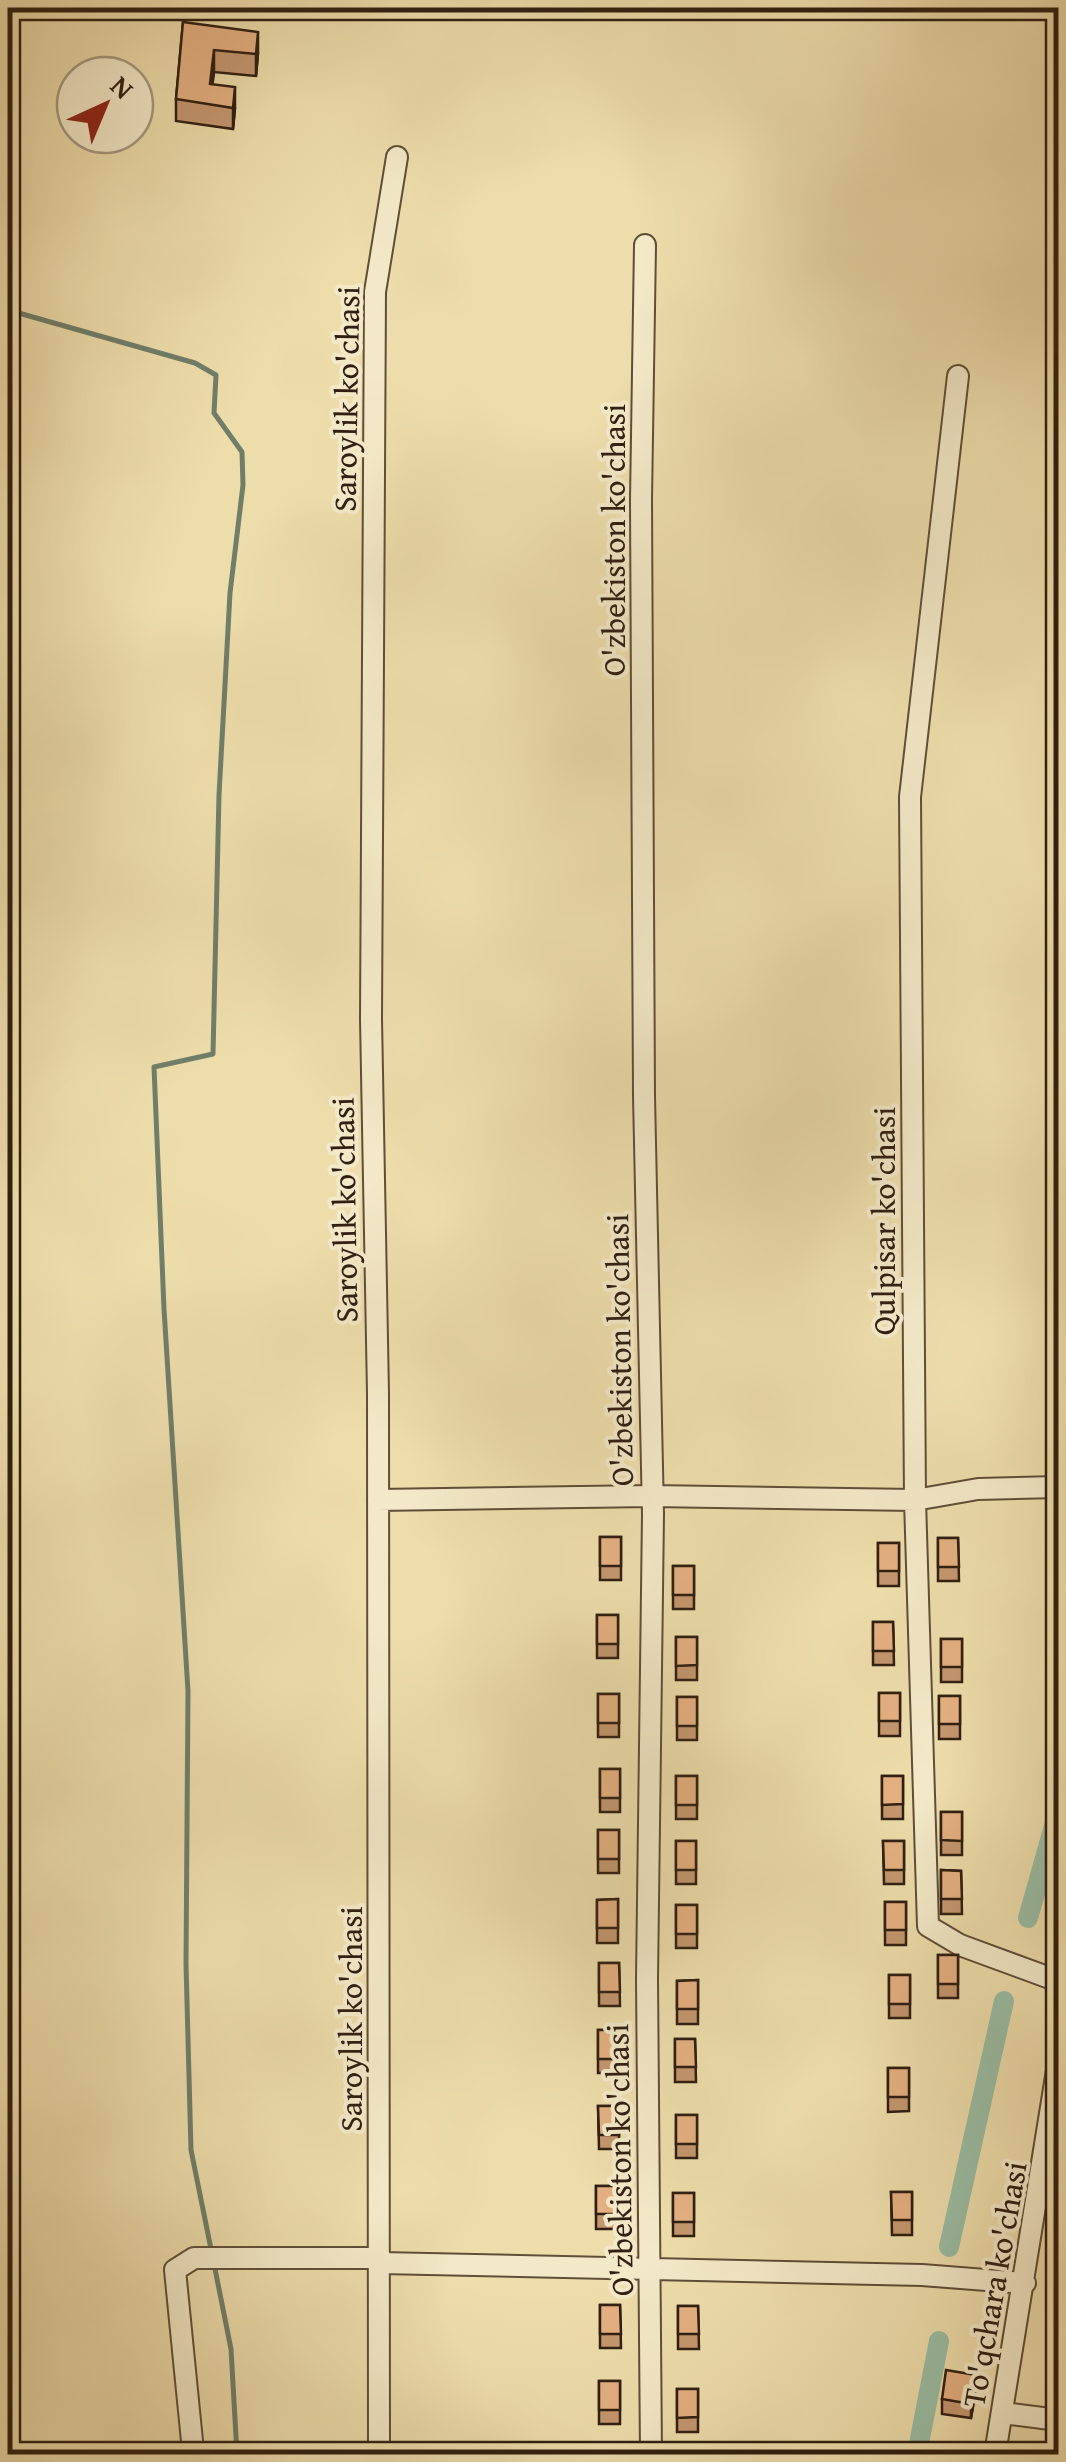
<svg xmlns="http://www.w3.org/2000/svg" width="1066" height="2462" viewBox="0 0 1066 2462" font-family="'Gentium Book Plus',serif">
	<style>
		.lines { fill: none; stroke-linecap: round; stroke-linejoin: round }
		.stream { stroke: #707e69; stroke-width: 5 }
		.canal { stroke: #9abda4; stroke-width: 20 }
		.minor-casing { stroke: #5f4e38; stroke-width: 24 }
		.minor { stroke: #f3e9c8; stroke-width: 20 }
		.wall { fill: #c4976f; stroke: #301f11; stroke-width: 2.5 }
		.shaded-wall { fill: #a07b5a; stroke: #301f11; stroke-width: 2.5 }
		.building { fill: #e4b081; stroke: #301f11; stroke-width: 2.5 }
		.labels { text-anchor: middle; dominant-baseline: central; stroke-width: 8; stroke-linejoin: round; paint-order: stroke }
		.street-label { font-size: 32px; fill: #301f11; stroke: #f3e9c8 }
	</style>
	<rect width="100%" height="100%" fill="#edddab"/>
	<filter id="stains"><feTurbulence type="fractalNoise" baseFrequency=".002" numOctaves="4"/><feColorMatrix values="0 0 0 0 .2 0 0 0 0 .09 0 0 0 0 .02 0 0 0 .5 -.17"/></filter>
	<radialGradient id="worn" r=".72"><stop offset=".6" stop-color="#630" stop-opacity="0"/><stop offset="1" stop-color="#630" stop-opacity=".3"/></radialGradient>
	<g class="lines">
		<path class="stream" d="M8,310L195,363L216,375L214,413L242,452L243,485L230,593L219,795L213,1054L154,1067L164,1309L188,1691L186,1964L191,2150L212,2254
			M214,2264L231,2349L237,2454"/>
		<path class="canal" d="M1028,1918L1058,1812
			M949,2247L1004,2001
			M917,2454L939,2341"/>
		<defs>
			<path id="minor" d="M645,245L641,500L644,1096L653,1514L647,1979L651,2454
				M958,376L910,797L915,1500L928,1926L960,1945L1058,1981
				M378,1500L652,1496L915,1500L978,1489L1058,1487
				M381,2263L922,2275L1025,2283
				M1003,2413L1058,2420
				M192,2441L175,2270L194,2258H381
				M379,2454L378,1394L371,1019L375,292L397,157
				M995,2454L1058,2064"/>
		</defs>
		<use href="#minor" class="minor-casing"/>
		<use href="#minor" class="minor"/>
	</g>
	<path class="wall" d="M183,22L258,53L256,76L214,72L212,84L235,108L233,129L176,121V99Z
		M600,1537H621V1580H600Z
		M938,1538H958L959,1581H938Z
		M878,1543H899V1586H878Z
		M673,1566H694V1609H673Z
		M597,1615H618V1658H597Z
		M873,1622H893L894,1665H873Z
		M676,1637H697V1680H676Z
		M941,1639H962V1682H941Z
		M879,1693H900V1736H879Z
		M598,1694H619V1737H598Z
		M939,1696H960V1739H939Z
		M677,1697H697V1740H677Z
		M600,1769H620V1812H600Z
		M676,1776H697V1819H676Z
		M882,1776H903V1819H882Z
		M941,1812H962V1855H941Z
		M598,1830H619V1873H598Z
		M676,1841H696V1884H676Z
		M883,1841H904V1884H884Z
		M941,1870L961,1871L962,1914H941Z
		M618,1899V1943H597V1900Z
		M885,1902H906V1945H885Z
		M676,1905H697V1948H676Z
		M938,1955H958V1998H938Z
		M599,1963H619L620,2006H599Z
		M889,1975H910V2018H889Z
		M698,1980V2024H677V1981Z
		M598,2030H619V2073H598Z
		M675,2039H695L696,2082H675Z
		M888,2068H909V2111L888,2112Z
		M598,2106H619V2149H599Z
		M676,2115H697V2158H676Z
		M596,2186H617V2229H596Z
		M891,2192H912V2235H892Z
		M673,2193H694V2236H673Z
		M600,2305H620L621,2348H600Z
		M678,2306H698L699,2349H678Z
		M599,2381H620V2424H599Z
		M677,2389H698V2432H677Z
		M976,2389L971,2418L942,2414V2399Z"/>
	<path class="shaded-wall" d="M258,32V53L256,76V54Z
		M214,50V72L210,105V84Z
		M235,87V108L233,129V108Z
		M976,2375V2389L971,2418V2404Z"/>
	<path class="building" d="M183,22L258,32L256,54L214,50L210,84L235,87L233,108L176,99Z
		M600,1537H621V1566H600Z
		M938,1538H958L959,1567H938Z
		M878,1543H899V1571H878Z
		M673,1566H694V1595H673Z
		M597,1615H618V1644H597Z
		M873,1622H893L894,1651H873Z
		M676,1637H697V1665L676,1666Z
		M941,1639H962V1667H941Z
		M879,1693H900V1721H879Z
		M598,1694H619V1723H598Z
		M939,1696H960V1724H939Z
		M677,1697H697V1726H677Z
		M600,1769H620V1798H600Z
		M676,1776H697V1805H676Z
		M882,1776H903V1804L882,1805Z
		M941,1812H962V1841L941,1840Z
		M598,1830H619V1859H598Z
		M676,1841H696V1870H676Z
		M883,1841H904V1870H884Z
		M941,1870L961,1871L962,1899H941Z
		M618,1899V1928H597V1900Z
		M885,1902H906V1930H885Z
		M676,1905H697V1934H676Z
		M938,1955H958V1984H938Z
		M599,1963H619L620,1992H599Z
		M889,1975H910V2004H889Z
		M698,1980V2009H677V1981Z
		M598,2030H619V2059H598Z
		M675,2039H695L696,2067H675Z
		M888,2068H909V2097H888Z
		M598,2106H619V2135H599Z
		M676,2115H697V2144H676Z
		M596,2186H617V2214H596Z
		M891,2192H912V2220H892Z
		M673,2193H694V2222H673Z
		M600,2305H620L621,2334H600Z
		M678,2306H698L699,2334H678Z
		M946,2370L976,2375L971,2404L942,2399Z
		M599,2381H620V2410H599Z
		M677,2389H698V2417L677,2418Z
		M598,2446H619V2454H598Z"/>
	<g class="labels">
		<g class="street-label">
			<text transform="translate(346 399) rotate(-89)">Saroylik ko'chasi</text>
			<text transform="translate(613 540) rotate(-90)">O'zbekiston ko'chasi</text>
			<text transform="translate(344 1210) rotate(-91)">Saroylik ko'chasi</text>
			<text transform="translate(883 1221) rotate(-90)">Qulpisar ko'chasi</text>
			<text transform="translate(619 1350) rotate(-91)">O'zbekiston ko'chasi</text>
			<text transform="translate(350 2019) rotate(-90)">Saroylik ko'chasi</text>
			<text transform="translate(619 2160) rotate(-91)">O'zbekiston ko'chasi</text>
			<text transform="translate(994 2284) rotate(-80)">To'qchara ko'chasi</text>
		</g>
	</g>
	<rect width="1066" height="2462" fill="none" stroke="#edddab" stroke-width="40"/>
	<rect x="10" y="10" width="1046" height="2442" fill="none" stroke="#301f11" stroke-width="5"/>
	<rect x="20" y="20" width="1026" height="2422" fill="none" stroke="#301f11" stroke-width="2.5"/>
	<g transform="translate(105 105) rotate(44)"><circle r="48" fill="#f3e9c8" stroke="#a5987f" stroke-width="2.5"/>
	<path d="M0-8L18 38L0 25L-18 38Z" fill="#8f2418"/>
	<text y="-15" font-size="28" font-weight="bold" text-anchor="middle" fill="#301f11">N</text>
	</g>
	<rect width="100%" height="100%" filter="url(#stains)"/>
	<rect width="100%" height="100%" fill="url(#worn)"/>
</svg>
